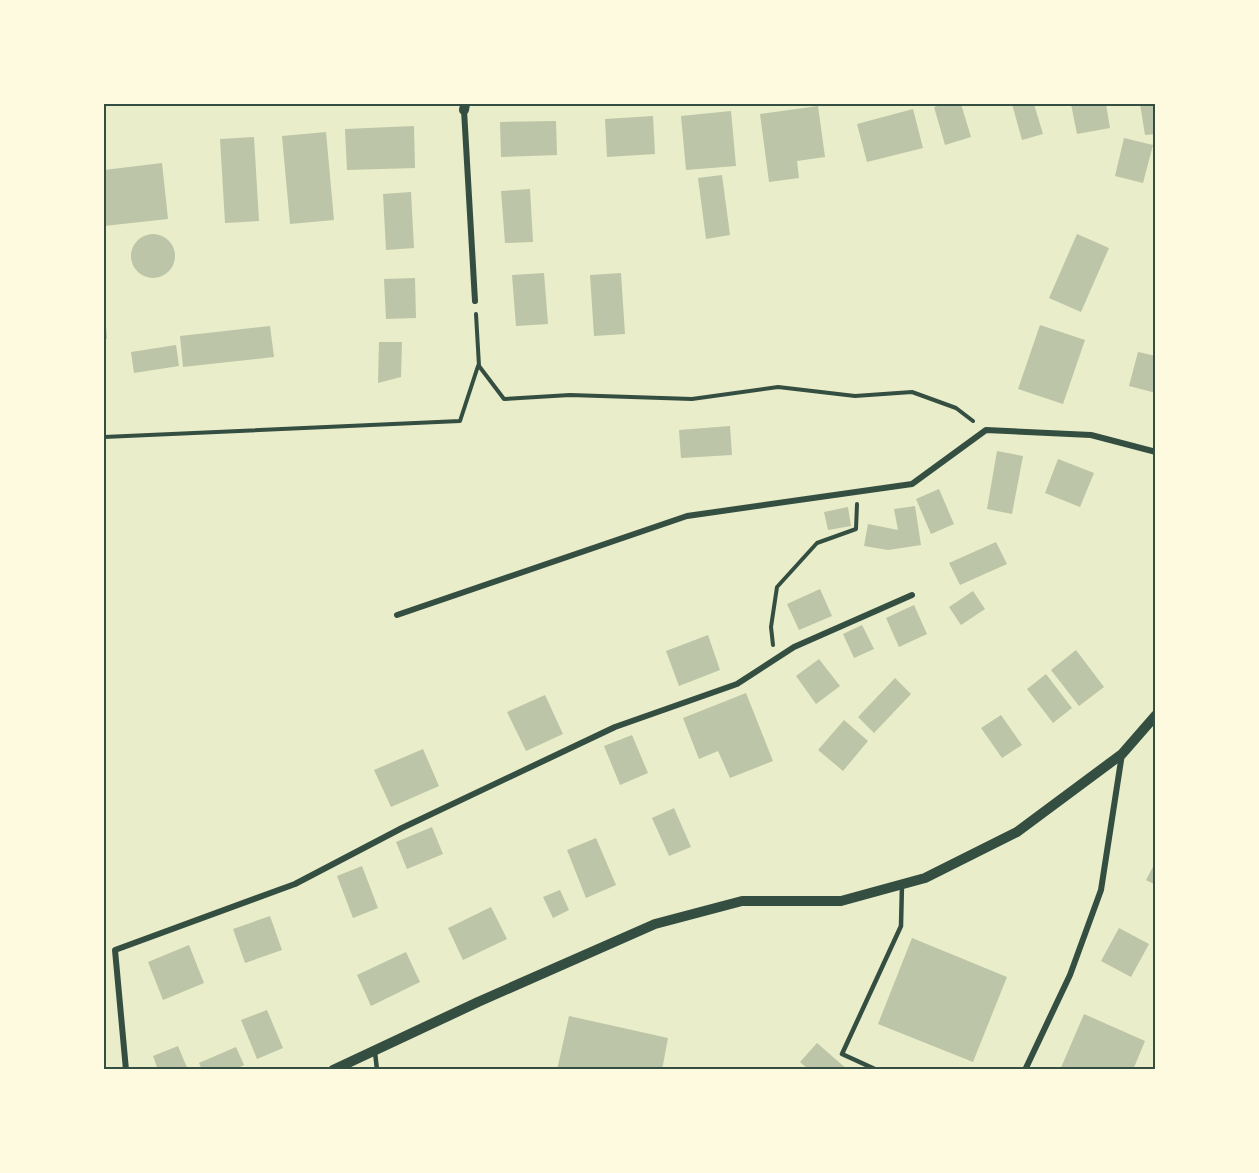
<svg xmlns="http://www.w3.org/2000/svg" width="1259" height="1173" viewBox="0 0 1259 1173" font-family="'Noto Serif',serif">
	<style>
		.building { fill: #bcc5a7 }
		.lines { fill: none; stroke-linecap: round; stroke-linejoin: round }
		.path { stroke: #344e41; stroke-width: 4 }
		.service { stroke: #344e41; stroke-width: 4.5 }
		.minor { stroke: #344e41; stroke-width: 6 }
		.tertiary { stroke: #344e41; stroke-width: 10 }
		.neatline { fill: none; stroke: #344e41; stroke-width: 2 }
	</style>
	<rect width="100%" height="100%" fill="#e9edc9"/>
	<path class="building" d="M945,104H961L971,137L945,145L934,107Z
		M1012,104H1034L1043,134L1022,140Z
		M1071,104H1106L1110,128L1077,134Z
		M1140,104H1156V134L1145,135Z
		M818,106L825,157L797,161L799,178L769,182L760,114Z
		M913,109L923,148L867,162L857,124Z
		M731,111L736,166L686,170L681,116Z
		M653,116L655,154L607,157L605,119Z
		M556,121L557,155L501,157L500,122Z
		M414,126L415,168L347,170L345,129Z
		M326,132L334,220L290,224L282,136Z
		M254,137L259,221L225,223L220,139Z
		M1124,138L1153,145L1143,183L1115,176Z
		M162,163L168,219L104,226V170Z
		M722,175L730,235L706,239L698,178Z
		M530,189L533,242L505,243L501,191Z
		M411,192L414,248L386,250L383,194Z
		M131 256a22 22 0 1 1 44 0a22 22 0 1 1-44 0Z
		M1077,234L1109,248L1081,312L1049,298Z
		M544,273L548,324L516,326L512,275Z
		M621,273L625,334L594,336L590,275Z
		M415,278L416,318L386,319L384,279Z
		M105,311L107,339H104V312Z
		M1040,325L1085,340L1063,404L1018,389Z
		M270,326L274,357L183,367L180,336Z
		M379,342H402L401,377L378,383Z
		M176,345L179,366L134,373L131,352Z
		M1138,352L1156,356V393L1129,386Z
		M730,426L732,455L681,458L679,430Z
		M997,451L1023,456L1012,514L987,509Z
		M1058,459L1094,473L1080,507L1045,493Z
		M939,489L954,524L931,534L916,499Z
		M915,506L921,545L888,550L864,546L868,524L898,530L894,509Z
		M848,507L851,526L828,530L824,512Z
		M996,542L1007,564L960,585L949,563Z
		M820,589L832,616L799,630L787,604Z
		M973,591L985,609L961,625L949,607Z
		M914,605L927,634L899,647L886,618Z
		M862,625L874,649L854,658L843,634Z
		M708,635L720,670L679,686L666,651Z
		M1076,650L1104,687L1079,706L1051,670Z
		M819,659L840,686L816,704L796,676Z
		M1046,674L1072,708L1053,723L1027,689Z
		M895,678L911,694L874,733L858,717Z
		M746,693L773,761L730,778L718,751L699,759L683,718Z
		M545,695L563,734L526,751L507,712Z
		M1001,715L1022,745L1002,758L981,728Z
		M844,720L868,741L843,771L818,750Z
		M632,735L648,773L620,785L604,746Z
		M423,749L439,786L391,807L374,770Z
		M674,808L691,847L669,856L652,818Z
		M432,827L443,854L407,869L396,842Z
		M596,838L616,885L586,898L567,850Z
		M1156,861V885L1146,880Z
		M362,866L378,908L353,918L337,876Z
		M560,890L569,910L553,918L543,897Z
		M491,907L507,939L463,960L448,928Z
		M270,916L282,950L245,963L233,929Z
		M1119,928L1149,944L1131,977L1101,961Z
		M912,938L1007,977L973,1062L878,1024Z
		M189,945L204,983L163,1000L148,962Z
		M406,952L420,982L371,1006L357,975Z
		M267,1010L283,1048L257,1059L241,1020Z
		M1084,1014L1145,1041L1133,1070H1060Z
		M569,1016L668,1038L662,1070H557Z
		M817,1043L848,1070H809L800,1062Z
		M178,1046L188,1070H158L153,1056Z
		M236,1047L244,1065L234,1070H202L199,1063Z"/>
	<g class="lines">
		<path class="path" d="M476,314L479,366L504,399L570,395L692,399L778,387L855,396L912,392L956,408L973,421
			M104,437L460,421L478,366
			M773,645L771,627L777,587L817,543L856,529L857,504"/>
		<path class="service" d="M375,1052L377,1070
			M877,1070L842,1054L901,926L902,884"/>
		<path class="minor" d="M464,110L475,301
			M397,615L687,516L912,484L986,430L1091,435L1156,452
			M126,1070L115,950L295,884L402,828L615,727L737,684L794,647L912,595
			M1025,1070L1070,975L1101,890L1122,754"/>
		<path class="tertiary" d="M464,110L465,104
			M333,1070L478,1002L655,924L742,901H841L925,878L1017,832L1122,754L1156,715"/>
	</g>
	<rect width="1259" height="1173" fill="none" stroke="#fefae0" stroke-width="210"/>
	<rect x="105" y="105" width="1049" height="963" class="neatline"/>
</svg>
